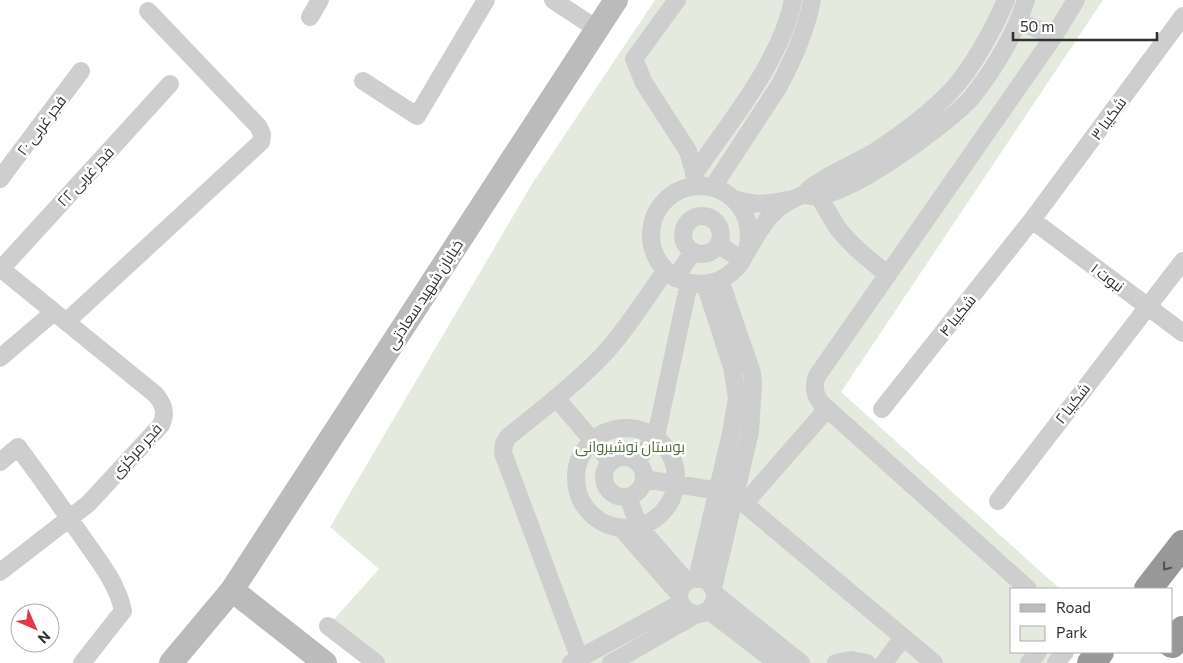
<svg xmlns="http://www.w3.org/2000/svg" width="1183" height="663" viewBox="0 0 1183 663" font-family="Commissioner,Cairo,sans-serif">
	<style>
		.green { fill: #e4eadd }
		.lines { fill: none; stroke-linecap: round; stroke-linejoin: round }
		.street { stroke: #cecece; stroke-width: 18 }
		.secondary { stroke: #bbb; stroke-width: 24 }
		.highway { stroke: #989898; stroke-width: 28 }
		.oneway { stroke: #505050 }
		.labels { text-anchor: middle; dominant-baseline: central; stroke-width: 5; stroke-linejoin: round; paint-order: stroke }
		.street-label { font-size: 15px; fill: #313131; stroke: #fff }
		.park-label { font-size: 15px; fill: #556d3e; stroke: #fff }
	</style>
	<rect width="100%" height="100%" fill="#fff"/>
	<path class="green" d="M655,0H1103L841,392L1060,589H1012V652H1065L1056,663H376L328,626L379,569L330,527L532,184Z"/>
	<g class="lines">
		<path class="street" d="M553,0L597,29
			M677,0L634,59L644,83L688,151L698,186
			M1006,0C994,27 977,59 958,83C939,106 904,132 879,149C864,160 812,181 805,194C831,212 953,120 972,97C995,68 1015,34 1026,0
			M310,17L320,0
			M1018,21L1054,36
			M363,81L417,116L486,0
			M694,174C729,123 781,61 793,0
			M0,179L81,71
			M651 235a49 49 0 1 1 98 0a49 49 0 1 1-98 0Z
			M713,187L779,86C794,58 806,31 812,0
			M819,197C825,207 831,217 837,227C851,246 870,260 888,275
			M733,199C754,205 765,205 787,200
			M683 235a19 19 0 1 1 38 0a19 19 0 1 1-38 0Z
			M1032,220L1183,333
			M719,245L742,260C761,229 768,207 805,194
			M0,268L155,394C164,404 167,413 161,425L88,504L0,572
			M1,269L170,84
			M675,278L693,252
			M66,322L261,142L262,134L258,126L148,11
			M0,358L54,312
			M556,398L611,462
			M882,409L1032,220L1183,16
			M576 478a50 50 0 1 1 100 0a50 50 0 1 1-100 0Z
			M604 477a20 20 0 1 1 40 0a20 20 0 1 1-40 0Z
			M637,461L656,436L689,283
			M0,462L18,447C41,478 63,509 85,541C100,562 118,585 123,611L82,663
			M644,479L726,492L735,496L934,663
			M628,497L639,527L687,582
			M998,501L1183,261
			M744,504L827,409
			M621,528L679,594
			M679 596a18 18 0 1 1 36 0a18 18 0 1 1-36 0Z
			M697,579L731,433L737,398L732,367L705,284
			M713,588L750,432L753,385L752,373L720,280
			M1028,589L821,403C814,394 813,386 817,376L1054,36L1076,0
			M715,594L801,663
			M708,610L777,663
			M328,626L376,663
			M579,657L503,453L504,444L508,437C540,411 573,386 601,357C626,331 645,299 666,270
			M571,663L681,603
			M611,663L697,614
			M836,663L851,660L867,663
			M884,663L903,637
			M1029,663L1038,652
			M1056,663L1065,652"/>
		<path class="secondary" d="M171,663L233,589
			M325,663L232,590L616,0"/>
		<path class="highway" d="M1148,589L1183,544
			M1172,644L1183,630
			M1091,663L1100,652"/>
	</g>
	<defs><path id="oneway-chevron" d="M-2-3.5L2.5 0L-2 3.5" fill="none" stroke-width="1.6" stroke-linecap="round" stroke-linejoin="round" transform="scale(1.25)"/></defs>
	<use class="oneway" href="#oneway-chevron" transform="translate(1166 567) rotate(128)"/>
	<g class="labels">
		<g class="street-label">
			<text transform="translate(1108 118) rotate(-54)">شکیبا ۳</text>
			<text transform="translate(41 125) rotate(-53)">فجر غربی ۲۰</text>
			<text transform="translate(85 176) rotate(-47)">فجر غربی ۲۲</text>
			<text transform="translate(1108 277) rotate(37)">نبوت ۱</text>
			<text transform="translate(424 294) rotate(-57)">خیابان شهید سعادتی</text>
			<text transform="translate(957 315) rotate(-51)">شکیبا ۴</text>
			<text transform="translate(1072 403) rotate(-52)">شکیبا ۲</text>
			<text transform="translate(136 450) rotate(-48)">فجر مرکزی</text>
		</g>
		<g class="park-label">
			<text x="630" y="446">بوستان نوشیروانی</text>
		</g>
	</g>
	<rect x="1010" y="588" width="162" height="65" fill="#ffffff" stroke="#adadad"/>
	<rect x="1020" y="604" width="25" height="8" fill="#bbbbbb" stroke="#adadad"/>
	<text x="1056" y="613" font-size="15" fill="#313131">Road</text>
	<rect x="1020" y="626" width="25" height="15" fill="#e4eadd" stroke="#adadad"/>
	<text x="1056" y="638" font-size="15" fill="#313131">Park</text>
	<g transform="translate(35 628) rotate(135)"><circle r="24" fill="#ffffff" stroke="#adadad"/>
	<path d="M0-4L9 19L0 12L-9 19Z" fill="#e33849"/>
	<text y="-8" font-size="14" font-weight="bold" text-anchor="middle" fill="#313131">N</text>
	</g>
	<path d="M1013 32v8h144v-8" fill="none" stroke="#313131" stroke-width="2.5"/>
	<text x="1020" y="32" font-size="15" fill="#313131" stroke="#ffffff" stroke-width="4" paint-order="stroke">50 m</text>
</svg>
